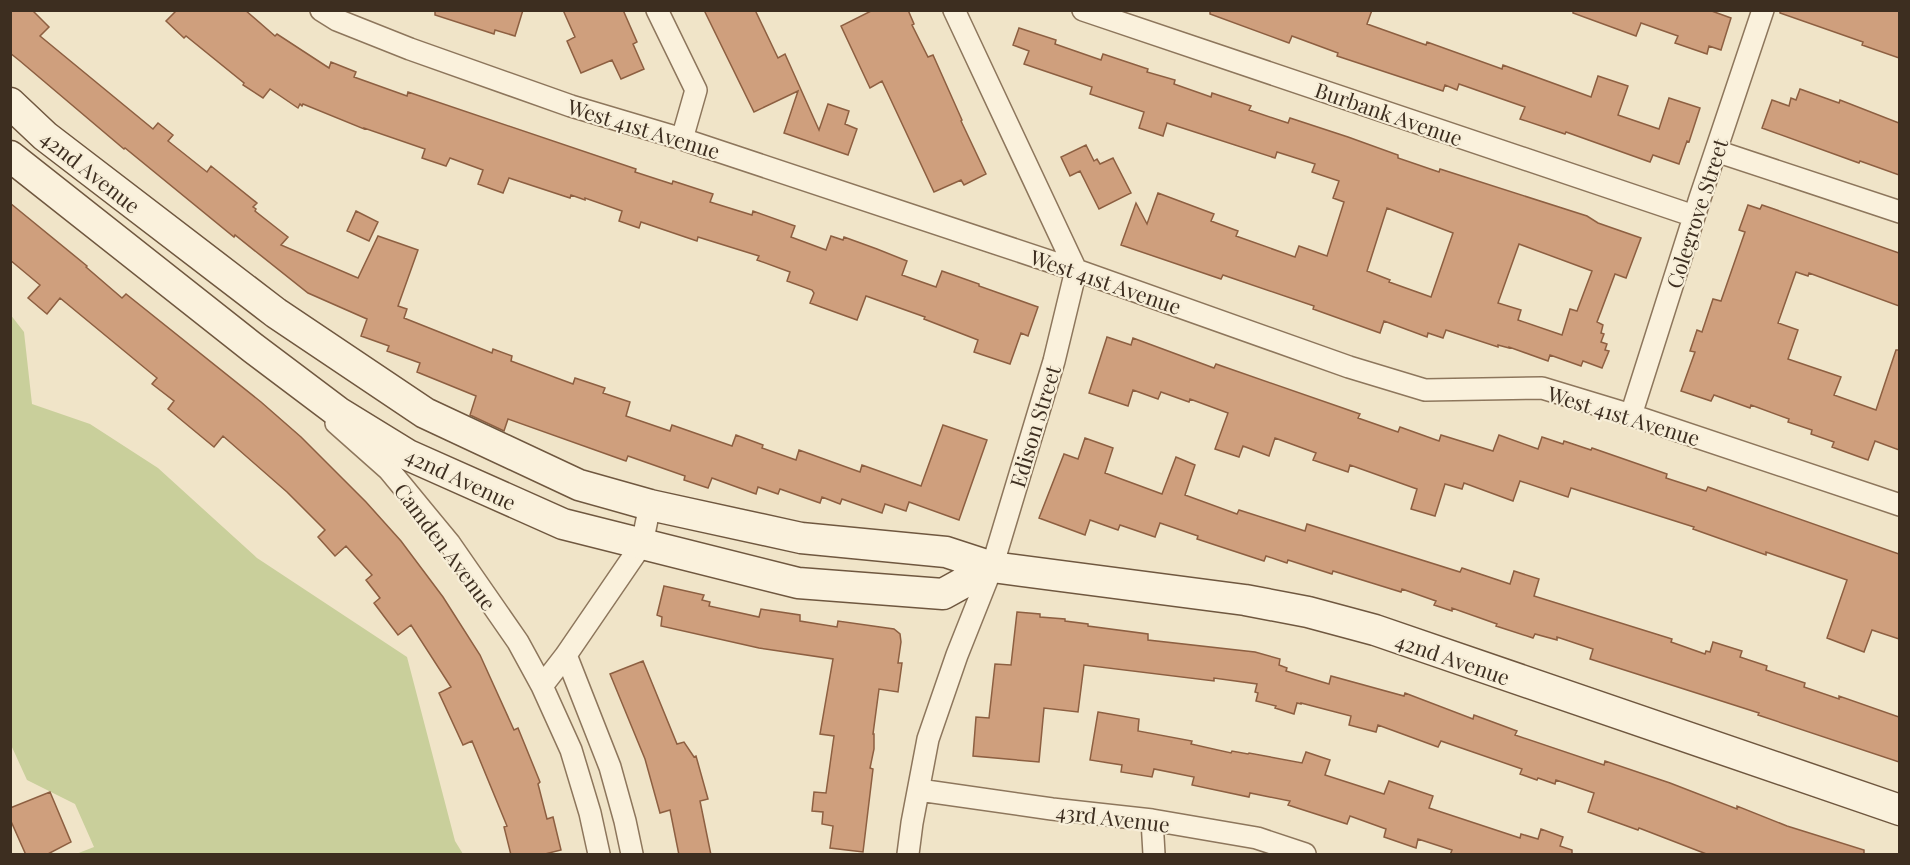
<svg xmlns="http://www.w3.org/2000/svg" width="1910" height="865" viewBox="0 0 1910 865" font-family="'Playfair Display',serif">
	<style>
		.green { fill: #c9cf9b }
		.building { fill: #cf9f7d; stroke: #8d5f41; stroke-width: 1.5; fill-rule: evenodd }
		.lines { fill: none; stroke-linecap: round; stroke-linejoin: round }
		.street-casing { stroke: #8d765c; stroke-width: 24 }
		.secondary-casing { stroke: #6f573f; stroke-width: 33 }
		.street { stroke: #faf1dc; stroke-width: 21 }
		.secondary { stroke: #faf1dc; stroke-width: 30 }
		.labels { text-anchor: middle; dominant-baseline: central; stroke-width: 4.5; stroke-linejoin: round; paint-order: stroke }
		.street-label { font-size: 21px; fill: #3d2e20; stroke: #f7eed8 }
	</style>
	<rect width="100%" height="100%" fill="#f0e4c8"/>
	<path class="green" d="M10,314L24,332L32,404L90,424L158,468L257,558L407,657L455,841L463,854H76L94,847L75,804L27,780L11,745Z"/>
	<path class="building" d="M10,10H32L49,27L40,36L153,129L158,123L173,135L168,141L207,172L211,166L257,203L253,207L256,209L255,211L288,237L281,245L358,278L378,236L418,250L398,306L407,309L404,318L492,353L493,349L512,356L511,361L573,384L575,378L605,388L603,393L630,402L626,416L670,431L672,425L732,446L736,435L763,445L762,448L796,460L799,450L860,472L862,465L921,486L943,425L987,440L959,520L909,502L906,511L885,504L882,513L842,499L840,504L822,497L820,503L780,489L778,494L758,487L756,494L712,478L708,488L684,480L685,476L628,456L626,461L508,419L504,431L470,415L476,396L417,372L420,363L387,351L389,346L361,336L367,319L308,293L235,235L234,237L125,148L124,149L20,61L10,53Z
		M177,10H245L275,36L277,34L329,68L331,62L356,72L354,77L407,96L408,92L636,169L635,172L672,184L673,181L713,194L710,202L752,215L753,211L795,226L791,237L826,250L831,236L843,240L844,237L877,249L907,261L902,275L936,287L942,271L979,284V286L1038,307L1028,336L1021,333L1010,364L974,352L978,340L924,319L925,317L866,296L857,320L810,303L814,293L812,290L787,281L790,272L757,260L759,256L698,237L697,241L641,222L639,228L619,221L622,211L585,198V200L571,195L570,198L509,178L503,193L478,184L483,170L450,158L446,166L422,158L425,149L364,128V129L303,104L302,106L300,104L298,108L270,89L263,98L243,85L244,83L186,36L184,38L166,21Z
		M435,10H523L515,36L495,30L494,34L435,15Z
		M563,10H623L637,42L633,44L644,69L621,79L612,60L581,73L567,41L575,37Z
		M704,10H755L778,58L785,54L819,130L828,104L849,111L845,124L857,129L848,155L784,133L798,91L754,112Z
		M873,10H908L914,24L912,25L928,57L933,55L962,120L961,121L986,174L964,185L961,180L934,192L882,81L870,88L841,26Z
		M1210,10H1372L1367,24L1426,45L1427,42L1502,69L1503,65L1591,97L1598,76L1628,86L1618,115L1659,129L1669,98L1700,108L1689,142L1687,141L1679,164L1653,155L1650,162L1566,132L1565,134L1520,119L1525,107L1459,84L1457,90L1445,85L1443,91L1337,56L1338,53L1292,36L1289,43L1210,14Z
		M1573,10H1709L1731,18L1721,50L1709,46L1707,54L1675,43L1678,36L1641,23L1636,36L1573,13Z
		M1780,10H1899V58L1862,45L1863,42L1780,13Z
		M1019,28L1056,40L1055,44L1101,60L1103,54L1148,69L1147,72L1175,80L1174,84L1211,97L1212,93L1251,106L1249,110L1288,123L1290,118L1348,137L1398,155V158L1439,172L1440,169L1587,216L1598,223L1641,238L1626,278L1615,274L1597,322L1603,325L1601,333L1604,334L1601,342L1607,344L1605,350L1609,351L1602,368L1583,361L1581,366L1550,355L1548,361L1509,347V348L1498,345V347L1446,330L1443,338L1428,333L1427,337L1384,321L1380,333L1313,309L1314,306L1223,275L1221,279L1121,245L1136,203L1147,224L1158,193L1214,214L1211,221L1238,231L1236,236L1295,257L1299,246L1327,256L1344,202L1333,198L1339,181L1312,172L1315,164L1277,152L1275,158L1167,123L1163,136L1139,128L1144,112L1090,94L1092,87L1024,64L1029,51L1013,45ZM1387,208L1453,233L1431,297L1389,282L1390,280L1367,271ZM1519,244L1592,271L1577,311L1570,309L1562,335L1518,320L1521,310L1498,303Z
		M1800,89L1839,103L1840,100L1899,123V175L1860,161L1859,163L1762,128L1772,100L1789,106L1791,98L1796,100Z
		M1086,145L1094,161L1097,159L1100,164L1113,158L1131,193L1099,209L1080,171L1070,176L1061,157Z
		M10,203L87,266L86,267L122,298L126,294L261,402L301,437L366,502L401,541L443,597L480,655L514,730L518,728L540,782L538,784L547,819L553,817L561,850L541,855H511L504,827L507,826L472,741L463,745L439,693L451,687L411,625L398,635L374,603L380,598L366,580L372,575L346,546L335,556L318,537L325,530L287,492L223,436L214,447L168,409L174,401L152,384L157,378L60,298L47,314L28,298L40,285L10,260Z
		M1748,205L1760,209L1762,205L1771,208L1899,253V306L1809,273L1808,276L1796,272L1778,323L1798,330L1788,359L1841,377L1834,395L1876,410L1896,350H1899V450L1875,441L1868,460L1832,447L1834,442L1811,434L1812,430L1788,422L1789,419L1751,405L1750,408L1714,395L1711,401L1681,391L1695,352L1690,351L1697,330L1702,332L1713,299L1721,301L1745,232L1739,230Z
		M356,211L378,222L369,241L347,231Z
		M1107,337L1131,345L1133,338L1214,368L1216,364L1360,414L1358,418L1398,432L1400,427L1439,441L1441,435L1493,451L1499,435L1538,449L1542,437L1563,444L1564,441L1591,450L1592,448L1667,474L1666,478L1706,491L1708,487L1899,554V639L1872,630L1864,652L1827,638L1847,580L1766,552V555L1693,529L1694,527L1571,488L1568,497L1520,481L1513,501L1464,483L1462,489L1445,484L1435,516L1411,509L1417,489L1350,465L1348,472L1313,460L1316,453L1275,438L1269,456L1243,446L1239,457L1215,449L1228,413L1190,399L1189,402L1161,392L1158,399L1133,390L1128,406L1089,393Z
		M1085,438L1113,448L1105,473L1162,494L1176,457L1195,465L1185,495L1237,514L1239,510L1305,531L1307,524L1460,572L1462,568L1510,584L1514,571L1539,579L1534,596L1672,639L1671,642L1705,654L1706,651L1710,652L1713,642L1742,651L1740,657L1767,666L1766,670L1805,683L1804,687L1839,699V696L1899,717V762L1758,715L1759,713L1590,659L1593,649L1557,637V640L1535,634L1533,638L1496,626L1497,624L1452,608V611L1434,605L1436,601L1402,589L1401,592L1333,571L1332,574L1288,560L1287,563L1266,556L1264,561L1197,539L1198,536L1160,523L1155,537L1120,525L1118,530L1090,520L1085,535L1039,518L1064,454L1078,459Z
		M664,586L704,595L702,600L710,602L709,606L759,617L761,609L800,615V621L837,627L838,621L894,629L900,634L901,642L898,663H902L898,692L879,689L873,734H874V749L870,768L873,769L863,852L830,848L833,826L822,824L823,812L812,811L814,792L826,793L834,736L820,734L833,659L759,648L661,626L662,617L657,615Z
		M1017,612L1040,614V617L1065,619V621L1088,624V626L1148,634V640L1255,652L1280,659L1279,665L1287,668L1286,671L1329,684L1331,676L1404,696L1405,693L1473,719L1474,715L1517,731L1515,735L1604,765L1605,761L1670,783L1737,809V806L1787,826L1864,850V855H1709L1639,828L1638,830L1588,812L1594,793L1556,780L1555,784L1538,778L1537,780L1520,774L1522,769L1441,741L1438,747L1378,725L1376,732L1349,725L1351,716L1301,703V704L1297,703L1294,714L1275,708L1276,706L1256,701L1258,693L1255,692L1257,684L1214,678V681L1084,665L1078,712L1044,708L1039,762L973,756L976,717L989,718L995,664L1011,665Z
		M643,661L677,744L684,742L694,757L696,756L708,799L700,801L711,855H679L670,810L660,813L645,759L610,674Z
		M1098,712L1139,719L1138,731L1192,741L1191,744L1231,753L1232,751L1248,754L1249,753L1302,763L1306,752L1330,760L1325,775L1384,794L1389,781L1433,796L1429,808L1520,838L1521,834L1538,839L1541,829L1563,837L1560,846L1572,850V855H1450L1452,850L1418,839L1416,848L1384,837L1386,829L1350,816L1347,824L1288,805L1290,801L1250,793L1249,797L1192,785L1194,777L1154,769L1152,777L1121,772L1122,765L1090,760Z
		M50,792L71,842L46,855H26L10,819V808Z"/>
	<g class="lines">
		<defs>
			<path id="street" d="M321,10L337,20L410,49L571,106L682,139L1076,270L1349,367L1425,390L1542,388L1631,415L1900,505
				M657,10L696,90L682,139
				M1083,10L1694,216
				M1716,151L1900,212
				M1631,415L1700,198L1763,10
				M336,423L389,470L450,544L518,642L542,686L571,750L590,813L599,854
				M566,655L610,767L625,821L632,854
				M542,686L566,655L642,544L650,505
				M919,790L1052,809L1152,820L1257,838L1305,854
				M1152,820L1154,854
				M908,854L912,823L928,739L957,655L992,567L1054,361L1076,270L954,10"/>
			<path id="secondary" d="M10,103L45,136L276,313L425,413L579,485L650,505L801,538L946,552L992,567L1245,600L1308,612L1375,630L1900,810
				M10,156L253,348L338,412L408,455L563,524L798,583L943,594L992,567"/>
		</defs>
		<use href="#street" class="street-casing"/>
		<use href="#secondary" class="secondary-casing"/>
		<use href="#street" class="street"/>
		<use href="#secondary" class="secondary"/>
	</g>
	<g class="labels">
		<g class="street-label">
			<text transform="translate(1389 113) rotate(19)">Burbank Avenue</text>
			<text transform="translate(644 128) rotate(17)">West 41st Avenue</text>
			<text transform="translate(91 171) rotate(38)">42nd Avenue</text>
			<text transform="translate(1696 213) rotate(-72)">Colegrove Street</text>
			<text transform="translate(1106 281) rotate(19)">West 41st Avenue</text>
			<text transform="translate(1624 415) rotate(17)">West 41st Avenue</text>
			<text transform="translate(1034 426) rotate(-73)">Edison Street</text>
			<text transform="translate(461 478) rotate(25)">42nd Avenue</text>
			<text transform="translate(446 546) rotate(53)">Camden Avenue</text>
			<text transform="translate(1453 658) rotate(19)">42nd Avenue</text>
			<text transform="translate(1113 817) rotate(7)">43rd Avenue</text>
		</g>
	</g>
	<rect width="1910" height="865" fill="none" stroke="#3d2e20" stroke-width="24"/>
</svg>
